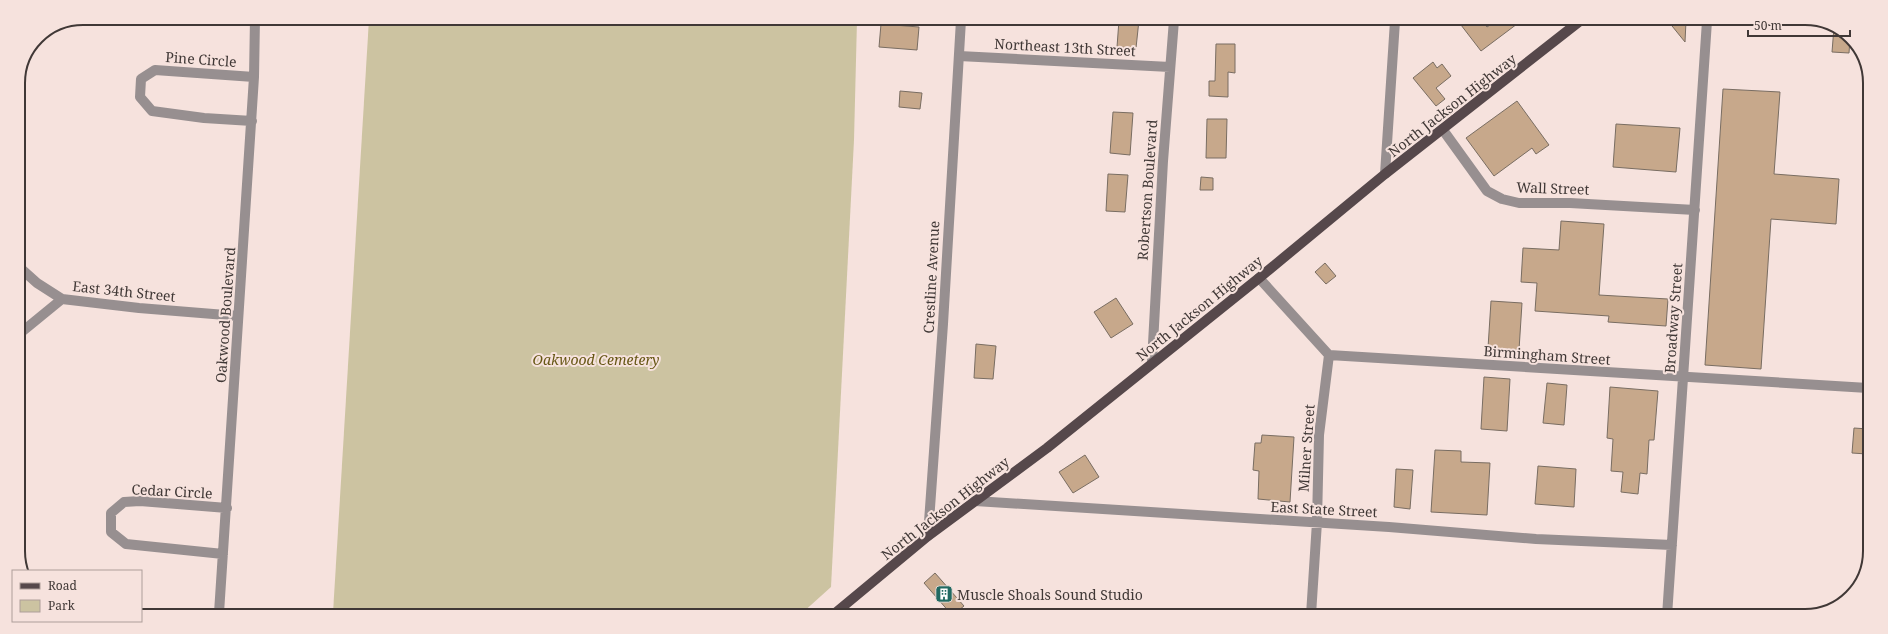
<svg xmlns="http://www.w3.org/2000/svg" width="1888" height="634" viewBox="0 0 1888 634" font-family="'Noto Serif',serif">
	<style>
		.green { fill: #ccc3a1 }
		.building { fill: #c7a88b; stroke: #796d62 }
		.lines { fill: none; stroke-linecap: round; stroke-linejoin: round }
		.minor { stroke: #978f90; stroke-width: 10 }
		.major { stroke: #56484b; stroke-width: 10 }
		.labels { text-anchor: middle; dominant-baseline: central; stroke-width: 4; stroke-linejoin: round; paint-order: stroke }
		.street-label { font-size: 14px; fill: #403836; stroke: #f6e2dd }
		.park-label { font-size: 14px; font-style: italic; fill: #665614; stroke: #f6e2dd }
		.poi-label { font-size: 14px; fill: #403836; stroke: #f6e2dd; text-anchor: start }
		.rim { fill: none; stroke: #403836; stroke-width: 2 }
	</style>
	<rect width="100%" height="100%" fill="#f6e2dd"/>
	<path class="green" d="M369,19L857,20L854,140L831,587L801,614L333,613Z"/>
	<path class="building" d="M1119,20H1139L1136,48L1117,47Z
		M1467,21H1482L1487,27L1496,21H1521L1481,51L1461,25Z
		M1668,21H1686L1685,42Z
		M881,24L919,27L917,50L879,47Z
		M1834,27L1850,39L1849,53L1832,52Z
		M1216,44H1235V73L1228,72V97L1209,96V81H1215Z
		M1433,62L1437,68L1442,64L1451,76L1436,88L1445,99L1436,106L1413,78Z
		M1723,89L1780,92L1774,174L1839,179L1836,224L1771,219L1761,369L1705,365Z
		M900,91L922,93L920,109L899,107Z
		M1517,101L1549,145L1536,154L1532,148L1494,176L1466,138Z
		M1113,112L1133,113L1130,155L1110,153Z
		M1207,119H1227L1226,158H1206Z
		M1616,124L1680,128L1676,172L1613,167Z
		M1108,174L1128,175L1125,212L1106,211Z
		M1201,177L1213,178V190H1200Z
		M1561,221L1604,224L1599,295L1668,299L1666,326L1608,322L1609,316L1535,311L1537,283L1521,282L1523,248L1559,250Z
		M1325,263L1336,276L1326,284L1315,272Z
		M1116,298L1133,324L1111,338L1094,312Z
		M1491,301L1522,303L1519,350L1488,348Z
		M976,344L996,346L993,379L974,378Z
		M1484,377L1510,379L1507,431L1481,429Z
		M1547,383L1567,385L1564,425L1543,423Z
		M1610,387L1658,391L1654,440H1649L1647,474L1640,473L1638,494L1621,492L1623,472L1611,471L1613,439L1607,438Z
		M1854,428L1868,429L1867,454L1852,453Z
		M1262,435L1294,437L1290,502L1258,499L1259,471L1253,470L1255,443H1261Z
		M1435,450L1461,451V462L1490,463L1487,515L1431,512Z
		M1085,455L1099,477L1073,493L1059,472Z
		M1538,466L1576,469L1574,507L1535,504Z
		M1396,469L1413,470L1410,509L1394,507Z
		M935,573L964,606L954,614H951L924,583Z"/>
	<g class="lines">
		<path class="minor" d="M959,56L1170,67
			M252,121L204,118L152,111L140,97L141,79L155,70L254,77
			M1443,130L1487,191L1502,199L1519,203H1570L1695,210
			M1385,174L1395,21
			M18,266L37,283L62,299L139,308L238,316
			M1259,278L1329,355L1868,388
			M18,335L62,299
			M1152,362L1163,161L1174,20
			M975,501L1389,527L1536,539L1672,545
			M928,536L943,324L961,20
			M223,554L126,544L111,532V513L124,502L140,501L227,508
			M219,613L254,77L255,18
			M1311,615L1317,522L1319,435L1329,355
			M1667,616L1707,21"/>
		<path class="major" d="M834,614L928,536L1047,448L1259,278L1385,174L1580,21"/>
	</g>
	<defs>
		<symbol id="building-square" viewBox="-11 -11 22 22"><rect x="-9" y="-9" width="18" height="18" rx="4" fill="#216a62" stroke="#f6e2dd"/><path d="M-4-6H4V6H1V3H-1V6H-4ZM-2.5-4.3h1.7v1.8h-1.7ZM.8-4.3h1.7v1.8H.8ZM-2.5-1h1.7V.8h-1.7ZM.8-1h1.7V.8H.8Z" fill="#fff"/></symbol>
	</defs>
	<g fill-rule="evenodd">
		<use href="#building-square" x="934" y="584" width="20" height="20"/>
	</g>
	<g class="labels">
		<g class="street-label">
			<text transform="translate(1065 47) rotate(3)">Northeast 13th Street</text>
			<text transform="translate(201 59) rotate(4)">Pine Circle</text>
			<text transform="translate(1452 105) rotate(-38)">North Jackson Highway</text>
			<text transform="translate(1553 188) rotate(2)">Wall Street</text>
			<text transform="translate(1147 190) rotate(-86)">Robertson Boulevard</text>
			<text transform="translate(931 277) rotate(-87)">Crestline Avenue</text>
			<text transform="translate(124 291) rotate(6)">East 34th Street</text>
			<text transform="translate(1199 308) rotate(-39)">North Jackson Highway</text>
			<text transform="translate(225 315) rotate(-86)">Oakwood Boulevard</text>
			<text transform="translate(1673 318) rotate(-86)">Broadway Street</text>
			<text transform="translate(1547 355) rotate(4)">Birmingham Street</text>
			<text transform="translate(1306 448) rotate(-86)">Milner Street</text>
			<text transform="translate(172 491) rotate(3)">Cedar Circle</text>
			<text transform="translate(945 508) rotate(-38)">North Jackson Highway</text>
			<text transform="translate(1324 509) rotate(3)">East State Street</text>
		</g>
		<g class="park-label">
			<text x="596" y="359">Oakwood Cemetery</text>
		</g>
		<g class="poi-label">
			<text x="957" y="594">Muscle Shoals Sound Studio</text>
		</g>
	</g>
	<path d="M0 0H1888V634H0ZM83 25H1805A58 58 0 0 1 1863 83V551A58 58 0 0 1 1805 609H83A58 58 0 0 1 25 551V83A58 58 0 0 1 83 25Z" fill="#f6e2dd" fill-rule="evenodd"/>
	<path class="rim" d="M83 25H1805A58 58 0 0 1 1863 83V551A58 58 0 0 1 1805 609H83A58 58 0 0 1 25 551V83A58 58 0 0 1 83 25Z"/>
	<rect x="12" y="570" width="130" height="52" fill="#f6e2dd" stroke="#ad9e9a"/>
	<rect x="20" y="583" width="20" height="6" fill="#56484b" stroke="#ad9e9a"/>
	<text x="48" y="590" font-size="12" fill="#403836">Road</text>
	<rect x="20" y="600" width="20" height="12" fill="#ccc3a1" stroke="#ad9e9a"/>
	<text x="48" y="610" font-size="12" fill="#403836">Park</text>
	<path d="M1748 30v6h102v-6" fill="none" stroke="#403836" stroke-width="2"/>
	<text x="1754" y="30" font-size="12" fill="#403836" stroke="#f6e2dd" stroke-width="3" paint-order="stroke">50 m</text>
</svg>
